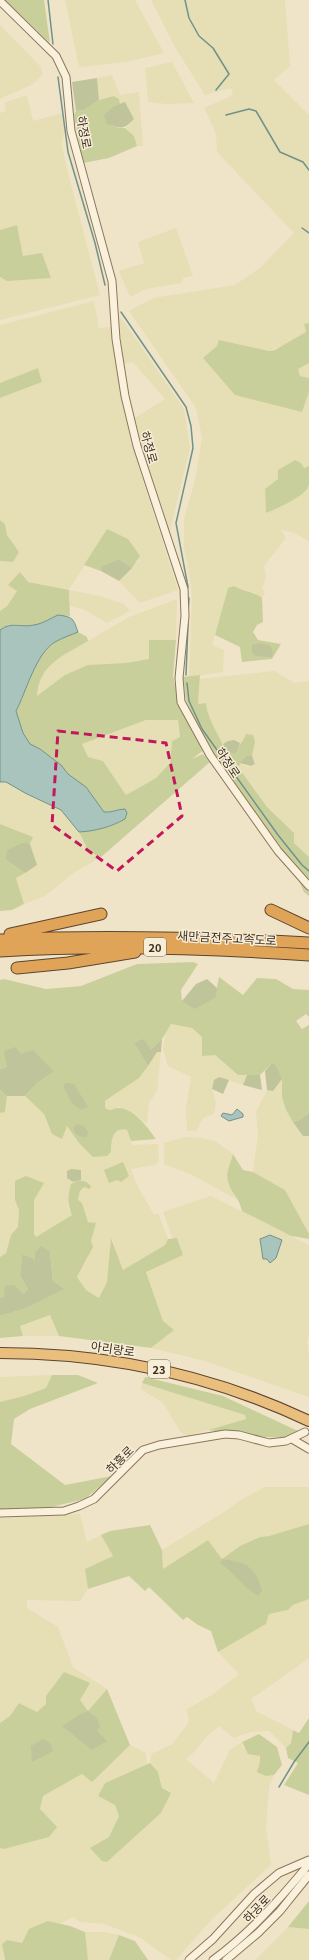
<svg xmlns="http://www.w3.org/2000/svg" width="309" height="1960" viewBox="0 0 309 1960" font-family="Georgia,'Noto Sans KR',serif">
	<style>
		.farmland { fill: #e6deb5 }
		.green { fill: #c9cf9b; fill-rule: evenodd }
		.cemetery { fill: #bfc49a }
		.water { fill: #a9c4bc; stroke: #6f938a }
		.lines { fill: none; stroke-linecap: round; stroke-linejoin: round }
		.stream { stroke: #6f938a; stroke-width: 1.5 }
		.tertiary-casing { stroke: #8d765c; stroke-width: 9 }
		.trunk-casing { stroke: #5b4430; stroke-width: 12 }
		.motorway-casing { stroke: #5b4430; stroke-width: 13 }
		.tertiary { stroke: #faf1dc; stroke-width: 7 }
		.trunk { stroke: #eabe7c; stroke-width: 10 }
		.motorway { stroke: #e0a458; stroke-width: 11 }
		.marked { fill: none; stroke: #c2185b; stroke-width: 3; stroke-dasharray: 8 5; stroke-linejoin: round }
		.labels { text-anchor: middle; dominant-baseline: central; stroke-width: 3; stroke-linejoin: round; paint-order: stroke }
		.shield { fill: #f7eed8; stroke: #756857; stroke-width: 1 }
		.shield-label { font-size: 11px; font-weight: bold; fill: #3d2e20 }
		.street-label { font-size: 12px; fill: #3d2e20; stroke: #f7eed8 }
	</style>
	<rect width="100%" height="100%" fill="#f0e4c8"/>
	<path class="farmland" d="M65,0H135L164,53L126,62L79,67Z
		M151,0H285L290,66L274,80L309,115V323L304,324L306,332L288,344L269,351L302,412L309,392V466L304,468L278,470V479L265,489L266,513L306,490L309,486V541L292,532L281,530L286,538L264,566L266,577L262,588L265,593L262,598L255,593L240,590L234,586L228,588L212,645L224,650L223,672L189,677L192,599L191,584L184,548V519L195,480L202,438L196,408L129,311L153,298L235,285L261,267L294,233L217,152L216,133L204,108L233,95L231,88L205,95L176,49Z
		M0,25L40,66L43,74L33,84L0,99Z
		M172,62L194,103L166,104L148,102L145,68Z
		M112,75L120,95L139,92L143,146H137L134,136L125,128L134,119L125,103L120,104L119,99L114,96L99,100L97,78Z
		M27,95L33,121L62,113L64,131L62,144L67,169L100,295L0,320V277L7,281L23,256L17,225L0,230V113L6,111L4,103Z
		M176,228L193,276L183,278L182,283L146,289L130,297L119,271L144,263L138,242Z
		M94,301L99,328L111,327L130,440L178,590L140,603L119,581L139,560L107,529L69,590L100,596L124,604L130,611L107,623L83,609L70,606L69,590L28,582L17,591L7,606L0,611V561L19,552L7,535L5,524L0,520V398L42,382L38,368L0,383V325Z
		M119,317L123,320L184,409L190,448L170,531L133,419L165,399L133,362L123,364Z
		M309,363V378L300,376L298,369Z
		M177,599L176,640H149L150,659L126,663L36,696L39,680L50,663L129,617Z
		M274,671L295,683L309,681V857L294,843V833L267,807L238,767L240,763L248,767L255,764L252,756L255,742L244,741L240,743L234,740L228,741L223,744L211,724L206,703L198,704L200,679Z
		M146,720H178L180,737L172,741L170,763L156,778L126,795L103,761L88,757L82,744Z
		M0,782H6L25,793L61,810L79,832L89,852L101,857L72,874L45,896L24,904L16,878L36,865L30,844L33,837L0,824Z
		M171,1024L192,1028L202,1037V1044L238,1075H247L243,1085L219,1077L212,1089L216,1102L214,1114L203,1118L196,1131H187L186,1109L191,1077L168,1066L163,1049L165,1033Z
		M157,1052H161L157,1091L149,1103L147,1124L128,1110L119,1107L109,1110L105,1108L104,1102L139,1078Z
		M282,1079V1097L286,1110L303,1135L309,1136V1234L285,1190L253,1172L258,1134L256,1112L267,1090H273Z
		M7,1096H25L44,1114L52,1134L62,1138L67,1126L79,1143L111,1152V1139L114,1133L122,1129L127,1130L132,1145L158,1144L159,1161L155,1165L131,1169L136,1183L154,1215L158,1213L168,1239L165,1245L123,1270L112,1239L107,1282L100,1298L86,1290L77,1277L88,1258L95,1223L88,1222L82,1203L78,1201L80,1191L84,1187L85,1181L81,1180V1170L67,1178L73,1182L71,1184L68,1207L72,1215L36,1237L34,1234V1200H15L19,1210L18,1227L11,1235L6,1253L0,1257V1113L5,1111Z
		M185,1137L203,1138L217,1142L233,1154L228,1171L227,1182L240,1201L192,1175L164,1164V1143Z
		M211,1196L309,1245V1337L307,1341L309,1357V1397L205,1361L151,1348L174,1330L163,1321L146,1271L183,1255L177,1238L173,1240L163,1212Z
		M50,1314L59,1336H23L20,1326Z
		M52,1375L46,1388L24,1396L0,1402V1377Z
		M142,1383L245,1415L246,1419L186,1436L180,1431L163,1403L141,1389Z
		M265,1487H309V1524L269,1536L260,1537L240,1546L222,1559L208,1540L163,1569L162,1550L224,1512L239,1501Z
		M80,1514L87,1542L101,1535L113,1556L85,1569L88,1589L80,1601L27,1600V1608L58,1627L73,1667L107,1689L88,1711L80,1700L46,1704L37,1712L19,1703L10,1716L0,1723V1518Z
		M307,1599H309V1658L251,1699L257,1712L293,1730L291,1743L286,1748L269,1731L250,1732L234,1738L219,1726L207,1736L194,1752L186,1759L214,1783L230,1750L242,1742L243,1748L260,1756L266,1776L274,1775L269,1787L266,1826L271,1865L213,1918L176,1960H171L139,1937L104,1924L80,1922L73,1917L60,1924L48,1921L22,1943L3,1955L5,1960H0V1848L4,1849L49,1837L40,1809L43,1796L82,1774L92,1781L130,1745L146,1753L147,1764L105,1783L98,1796L115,1805L119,1816L109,1837L107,1862L161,1813L170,1793L162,1788L158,1772L150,1763L151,1754L172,1744L189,1722L187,1709L212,1695L239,1674L218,1652L266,1624L269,1614L288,1610L293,1605Z
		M288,1927L309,1929V1960H255Z
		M85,1932H104L119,1935L109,1960H88Z"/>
	<path class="green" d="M5,0H44L50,43L7,2Z
		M114,96L119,99L120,104L114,106L111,125L119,128H125L134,136L137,146L109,158L83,163L74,115L76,111L84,110L99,100Z
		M17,225L23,256L42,253L51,278L7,281L0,277V230Z
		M309,323V363L298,369L300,376L309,378V392L302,412L235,395L203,358L217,346L219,340L269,351L275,350L306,332L304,324Z
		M38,368L42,382L0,398V383Z
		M295,460L301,463L304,468L309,466C309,471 309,480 309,485C306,496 276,509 266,513L265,489L278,479V470Z
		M0,520L5,524L7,535L19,552L13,562L0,561Z
		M107,529L128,539L140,556L132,568L119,559L103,566L101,571L84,565Z
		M20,572L28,582L69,590L70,616C50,614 49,623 34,625C21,627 11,621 0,630V611L7,606L17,591L8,585Z
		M234,586C243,592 253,591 262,598L263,622L257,625L253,632L258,640L281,644L272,659L242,662L240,647L215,635L228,588Z
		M78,632L87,637L88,641C63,656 39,664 37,696L65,675L88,665L126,663L149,659V640H176L173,676L180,709L204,750L192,759L203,754L210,762L101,857L89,852L79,832C92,831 121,827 127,815L125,809C117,809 112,813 104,812L86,787L68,774L61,765L40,749L30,744L23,733L16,711C26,692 36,653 55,642C62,638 71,635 78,632ZM146,720H178L180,737L172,741L170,763L156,778L126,795L103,761L88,757L82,744Z
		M200,675L198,704L206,703C208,722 220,735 226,753H235C237,745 244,742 246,734L253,735L255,742L252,756H246L238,767L267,807L294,833V843L309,857V896L304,892L290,862L211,750L197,726L186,700L183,677Z
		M0,824L33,837L30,844L24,842L6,860L25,873L16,878L24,904L12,910L0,911Z
		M193,962L198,964L181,990L182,1001L215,997L219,977L243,995L257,978L276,979L293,989L309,990V1017L306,1014L296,1021L302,1029L309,1025V1113L298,1121L293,1122L286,1110L282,1097V1079L272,1063L260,1075H238L215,1055L202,1056V1037L192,1028L171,1024L162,1039L151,1049L134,1043L148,1066L139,1078L105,1101V1108L109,1110C112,1110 115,1108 118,1108C133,1107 149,1129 156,1139L131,1141L127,1130C112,1127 111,1141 111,1152L107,1156L93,1157L79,1143L67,1126L62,1139L52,1134L44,1114L25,1096L37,1083L54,1072L7,1067L0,1069V980L4,979L46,989L81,986L137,964Z
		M0,1090L7,1096L5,1112L0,1113Z
		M233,1154L243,1170L253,1172L285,1190L309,1234V1239L291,1236L242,1211C239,1197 231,1193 228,1182C225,1174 231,1162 233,1154Z
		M123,1162L129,1176L121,1182L117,1180L109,1183L104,1170Z
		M26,1176L44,1183L34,1200V1234L36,1237L72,1215C67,1204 68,1195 71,1184C79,1179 84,1179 91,1186L90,1189L84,1187L80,1191L78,1200L82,1203L88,1222L96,1223L91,1241L93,1247L77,1277L86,1290L99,1298L107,1282L111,1238L123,1270L165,1245L168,1239L177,1238L183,1255L146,1272L163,1321L174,1330L151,1348L59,1336L50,1315L20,1326L23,1336L0,1338V1316L27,1308L65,1289L53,1281L50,1252L35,1260L31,1257L22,1256L20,1276L28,1289L23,1294L0,1298V1257L6,1253L11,1235L18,1227L19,1210L15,1200V1181Z
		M52,1375H78L98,1383L30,1409L14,1419L11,1444L65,1485L112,1476L85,1499L47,1508L0,1510V1402L24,1396L46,1388Z
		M145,1377L223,1396L298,1431L287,1437H265L208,1430L246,1419L245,1415L142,1383Z
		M309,1524V1599L293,1605L288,1610L269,1614L266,1624L218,1652L211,1631L198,1625L187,1617L183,1620L149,1587L145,1591L129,1576L88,1589L85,1569L113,1556L101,1535L110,1531L150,1525L162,1550L163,1569L208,1540L222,1559L240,1546L260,1537L269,1536Z
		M64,1672L90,1683L80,1700L88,1711L107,1689L130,1745L92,1782L82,1774L43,1796L40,1809L57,1827L49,1837L4,1849L0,1848V1723L10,1716L19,1703L37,1712L46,1704V1696Z
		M309,1718V1795L284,1785L298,1763L288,1758L286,1748L291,1743L293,1730L299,1733Z
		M259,1734L277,1747L282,1765L274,1775L266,1776L257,1772L260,1762V1756L248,1754L242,1742Z
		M150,1763L158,1772L162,1788L171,1793L161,1813L107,1862L102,1861L90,1848L109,1837L119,1816L115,1805L98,1796L105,1783Z
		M309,1901V1929L288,1927Z
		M48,1921L70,1926L85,1932L88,1960H5L2,1944L7,1940L22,1943L29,1929Z
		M119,1935L135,1941L148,1960H109Z"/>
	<path class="cemetery" d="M97,78L99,100L84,110L76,111L72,82Z
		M125,102L134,119C122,131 122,128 107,124L104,115L114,106Z
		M119,559L132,568L119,581L101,571L102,566Z
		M260,643L270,646L273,652L272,657L255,656L252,652V645Z
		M234,740L240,743L236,753H226L223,744L228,741Z
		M246,756H252L255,764L251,766L240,763Z
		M25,842L30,844L37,865L25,873L6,860L7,850Z
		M207,979L217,988L216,997L195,1009L182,1001L196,984Z
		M143,1039L151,1049L162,1039L161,1052H157L148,1066L134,1043Z
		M15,1047L21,1054L33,1050L54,1072L37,1083L25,1096H7L0,1090V1069L7,1067L4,1051Z
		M272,1063L276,1066L282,1079L273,1091L267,1090L265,1071Z
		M247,1075H260L262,1090L243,1085Z
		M219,1077L229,1080L223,1094L212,1089L214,1080Z
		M65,1083L74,1084L88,1107L81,1110L72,1103L64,1088Z
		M309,1113V1136H303L293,1122L298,1121Z
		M77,1124L84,1126L88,1132L87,1137C80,1137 75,1135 73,1128Z
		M71,1169L81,1170V1180L73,1182L67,1178V1171Z
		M41,1246L50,1252L53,1281L65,1289L27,1308L0,1316V1298L4,1297L5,1286L14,1285L23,1294L28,1289L20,1276L22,1255L31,1257L35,1260V1253Z
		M222,1559C246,1562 255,1566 262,1591L258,1596C243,1587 234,1572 220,1563Z
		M88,1711L97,1718L100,1726L97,1731L107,1741L92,1750L62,1726L79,1715Z
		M43,1739L51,1744L53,1751L32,1762L31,1746Z"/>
	<path class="water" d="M58,615C73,617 73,618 78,632C71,635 62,638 55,642C36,653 26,692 16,711L23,733L30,744L40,749L61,765L68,774L86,787L104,812C112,813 117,809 125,809L127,813L125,819C111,827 96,831 79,832L61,810L25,793L6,782H0V630C12,621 21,628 34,625C42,624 51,618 58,615Z
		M237,1109L243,1114V1117L229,1121L221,1116L223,1113L232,1115Z
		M270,1235L282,1240L276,1258L270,1263L267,1259H263L260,1239Z"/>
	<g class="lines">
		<path class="stream" d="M48,0L53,44
			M185,0L189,18L199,36L213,48L229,74L216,90
			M58,77L68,152L95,243L105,285
			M226,115L249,109L256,111L280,152L303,162L309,170
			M302,228L309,233
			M121,312L186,407L191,426L193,448L176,523L188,587
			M188,612L189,598
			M186,675L188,624
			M187,683L189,701L202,729L278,835L302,865L309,871
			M279,1787L294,1762L309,1742"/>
		<defs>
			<path id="tertiary" d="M0,1L56,56L66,77L71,131L112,281L116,339L125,396L137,446L184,589L185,616L179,678L181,702L210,755L278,851L309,886
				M292,1439L309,1449
				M0,1513L64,1511L79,1506L94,1499L143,1450L159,1445L225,1434L239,1435L269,1443L286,1441L305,1432
				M189,1960L213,1939L254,1894L279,1873L309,1860
				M213,1960C250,1933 280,1899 309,1864
				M226,1960L258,1933L280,1911L309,1875"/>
			<path id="trunk" d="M0,1353C108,1353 212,1375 309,1421"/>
			<path id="motorway" d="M271,910L309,928
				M10,934L101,914
				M0,940C103,935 206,938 309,943
				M0,951C103,945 206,948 309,955
				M17,968L68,963L135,952"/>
		</defs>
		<use href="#tertiary" class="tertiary-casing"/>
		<use href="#trunk" class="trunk-casing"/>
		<use href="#motorway" class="motorway-casing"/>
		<use href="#tertiary" class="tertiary"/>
		<use href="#trunk" class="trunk"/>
		<use href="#motorway" class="motorway"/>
	</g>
	<path class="marked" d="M58,731L166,743L182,816L117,871L52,825Z"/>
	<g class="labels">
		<g class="shield">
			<rect x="144" y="938" width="22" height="18" rx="3"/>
			<rect x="148" y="1360" width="22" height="18" rx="3"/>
		</g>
		<g class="shield-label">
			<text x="155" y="947">20</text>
			<text x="159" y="1369">23</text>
		</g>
		<g class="street-label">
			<text transform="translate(85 132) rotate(79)">하정로</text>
			<text transform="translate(150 447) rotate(74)">하정로</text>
			<text transform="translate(229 762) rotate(56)">하정로</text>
			<text transform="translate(227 937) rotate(3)">새만금전주고속도로</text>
			<text transform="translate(113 1348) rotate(8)">아리랑로</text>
			<text transform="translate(119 1459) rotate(-45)">하흥로</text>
			<text transform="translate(256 1908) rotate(-46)">하공로</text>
		</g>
	</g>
</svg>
